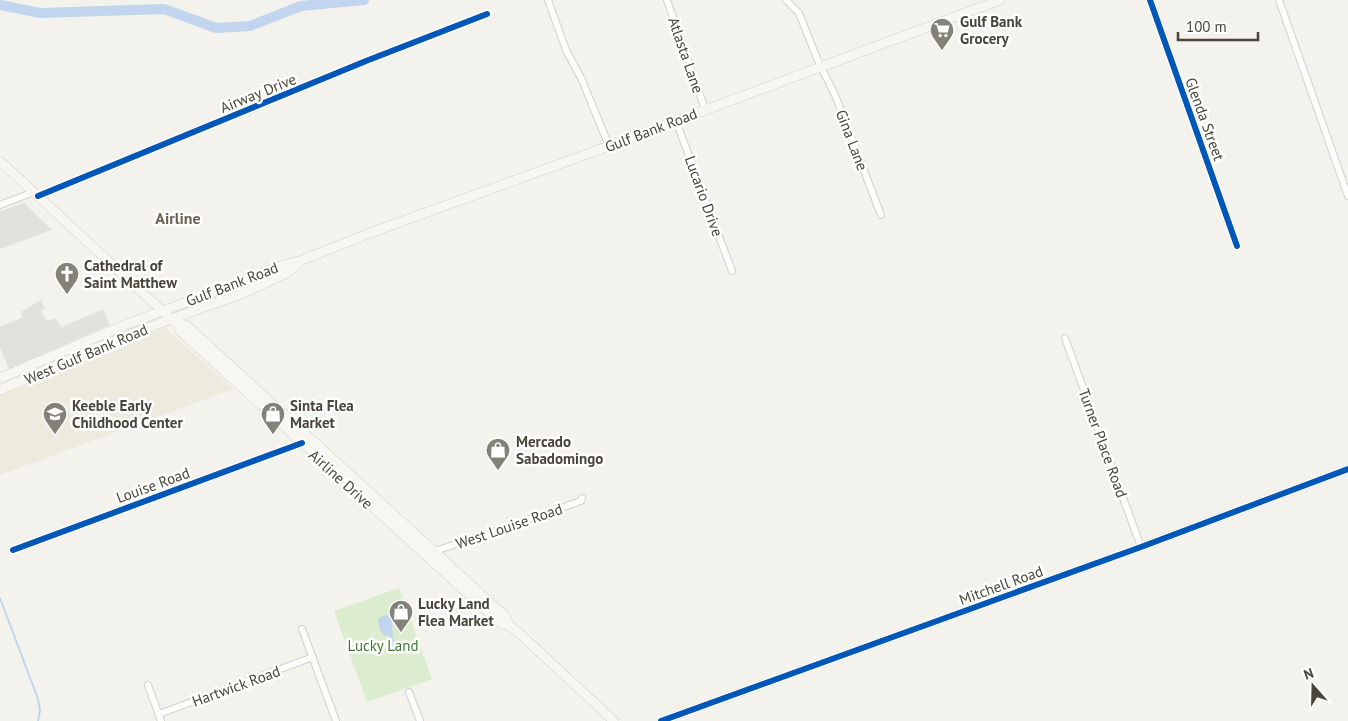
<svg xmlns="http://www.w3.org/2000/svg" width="1348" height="721" viewBox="0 0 1348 721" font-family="'PT Sans',sans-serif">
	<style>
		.education { fill: #edebdd }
		.green { fill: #dceccf }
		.parking { fill: #e2e1dd }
		.water { fill: #c1d5ee }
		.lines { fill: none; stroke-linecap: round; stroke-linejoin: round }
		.stream { stroke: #c1d5ee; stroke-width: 2 }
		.river { stroke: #c1d5ee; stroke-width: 10 }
		.minor-casing { stroke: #d1d0cb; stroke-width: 8 }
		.tertiary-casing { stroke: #d1d0cb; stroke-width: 9 }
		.secondary-casing { stroke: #d1cfc4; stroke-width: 10 }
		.minor { stroke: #fdfdfc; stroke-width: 6 }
		.tertiary { stroke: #fdfdfc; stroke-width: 8 }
		.secondary { stroke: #f7f6f0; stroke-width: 9 }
		.cycleway-casing { stroke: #fff; stroke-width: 9 }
		.cycleway { stroke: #0057b8; stroke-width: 6 }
		.labels { text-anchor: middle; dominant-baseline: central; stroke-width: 5; stroke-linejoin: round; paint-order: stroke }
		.poi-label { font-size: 15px; font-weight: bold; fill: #494539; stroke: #fff; text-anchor: start }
		.street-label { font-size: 15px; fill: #494539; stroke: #fff }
		.park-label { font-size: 15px; fill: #3f792e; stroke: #fff }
		.neighbourhood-label { font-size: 16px; font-weight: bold; fill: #6b6450; stroke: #fff }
	</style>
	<rect width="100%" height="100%" fill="#f3f2ed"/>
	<path class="education" d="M165,328L233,389L0,475V395Z"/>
	<path class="green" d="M399,588L432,679L367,702L334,611Z"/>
	<path class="parking" d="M24,203L52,230L0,249V211Z
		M41,300L45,308L41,311L47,321L55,318L62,327L103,309L110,325L9,369L0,348V327L23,317L21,312Z"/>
	<path class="water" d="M386,615L391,617C395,626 389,639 398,645L393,649L389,646V636L384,635L380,630L378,620L380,617Z"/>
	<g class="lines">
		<path class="stream" d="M0,598L38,699L40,710L38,721"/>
		<path class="river" d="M0,5L40,13L164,9L216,28L250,26L301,6L364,0"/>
		<defs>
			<path id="minor" d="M548,0L566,50L582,80L609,146
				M667,0L705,109
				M786,0L799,13L818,61L835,95L881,215
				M1150,0L1237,246
				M1279,0L1348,196
				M676,121L732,271
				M38,196L366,61L487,14
				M0,205L34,192
				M1065,338L1141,547
				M13,550L302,443
				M435,551L505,528L575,503L581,501L582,498
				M302,629L336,721
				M148,685L161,721
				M409,692L420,721
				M159,714L313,657"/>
			<path id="tertiary" d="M661,721L1141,547L1348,469"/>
			<path id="secondary" d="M0,161L171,319L178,324L186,325L505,616L510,626
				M178,324L180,331L500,623L510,626L519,633L614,721
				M0,378L127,324L212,293L283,265L302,260L378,230L609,146L1000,0
				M0,390L99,347L171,319L244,293L287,273L300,262"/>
		</defs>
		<use href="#minor" class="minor-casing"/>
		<use href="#tertiary" class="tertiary-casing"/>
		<use href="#secondary" class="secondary-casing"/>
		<use href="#minor" class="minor"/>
		<use href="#tertiary" class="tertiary"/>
		<use href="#secondary" class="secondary"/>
		<defs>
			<path id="cycleway" d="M1150,0L1237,246
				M38,196L366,61L487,14
				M13,550L302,443
				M661,721L1141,547L1348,469"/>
		</defs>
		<use href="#cycleway" class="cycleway-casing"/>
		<use href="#cycleway" class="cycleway"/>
	</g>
	<defs>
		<symbol id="supermarket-pin" viewBox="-11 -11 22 30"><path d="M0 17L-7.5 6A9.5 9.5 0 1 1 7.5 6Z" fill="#848278" stroke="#fff"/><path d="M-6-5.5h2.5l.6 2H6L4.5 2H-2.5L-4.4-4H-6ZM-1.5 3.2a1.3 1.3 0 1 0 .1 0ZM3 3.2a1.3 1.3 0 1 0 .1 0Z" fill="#fff"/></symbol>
		<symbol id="church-pin" viewBox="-11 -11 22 30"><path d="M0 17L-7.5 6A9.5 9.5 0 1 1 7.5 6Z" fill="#848278" stroke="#fff"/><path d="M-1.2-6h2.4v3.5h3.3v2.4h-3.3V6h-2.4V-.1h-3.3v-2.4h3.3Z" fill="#fff"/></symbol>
		<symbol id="school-pin" viewBox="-11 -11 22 30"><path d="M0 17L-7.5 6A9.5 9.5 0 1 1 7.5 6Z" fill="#848278" stroke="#fff"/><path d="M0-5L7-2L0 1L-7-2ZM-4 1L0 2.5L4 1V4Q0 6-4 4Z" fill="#fff"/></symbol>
		<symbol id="shop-pin" viewBox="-11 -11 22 30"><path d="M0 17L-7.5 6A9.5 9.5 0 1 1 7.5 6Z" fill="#848278" stroke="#fff"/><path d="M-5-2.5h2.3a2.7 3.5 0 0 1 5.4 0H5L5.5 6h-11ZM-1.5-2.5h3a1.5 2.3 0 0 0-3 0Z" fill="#fff"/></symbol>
	</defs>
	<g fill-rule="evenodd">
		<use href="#supermarket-pin" x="928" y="16" width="28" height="38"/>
		<use href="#church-pin" x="53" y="260" width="28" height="38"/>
		<use href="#school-pin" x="41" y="400" width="28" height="38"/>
		<use href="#shop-pin" x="259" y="400" width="28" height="38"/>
		<use href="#shop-pin" x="484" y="436" width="28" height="38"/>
		<use href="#shop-pin" x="387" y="598" width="28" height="38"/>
	</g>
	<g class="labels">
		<g class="poi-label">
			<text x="960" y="21">Gulf Bank<tspan x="960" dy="17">Grocery</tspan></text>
			<text x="84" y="265">Cathedral of<tspan x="84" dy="17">Saint Matthew</tspan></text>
			<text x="72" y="405">Keeble Early<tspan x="72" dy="17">Childhood Center</tspan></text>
			<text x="290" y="405">Sinta Flea<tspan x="290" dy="17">Market</tspan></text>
			<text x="516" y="441">Mercado<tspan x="516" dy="17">Sabadomingo</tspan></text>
			<text x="418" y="603">Lucky Land<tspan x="418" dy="17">Flea Market</tspan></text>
		</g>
		<g class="street-label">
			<text transform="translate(686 55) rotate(71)">Atlasta Lane</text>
			<text transform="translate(258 93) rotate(-22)">Airway Drive</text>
			<text transform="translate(1205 119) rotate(70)">Glenda Street</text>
			<text transform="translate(651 130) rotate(-21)">Gulf Bank Road</text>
			<text transform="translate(852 140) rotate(69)">Gina Lane</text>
			<text transform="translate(704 196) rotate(70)">Lucario Drive</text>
			<text transform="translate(232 284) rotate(-21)">Gulf Bank Road</text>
			<text transform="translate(86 354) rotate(-23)">West Gulf Bank Road</text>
			<text transform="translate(1103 443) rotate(70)">Turner Place Road</text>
			<text transform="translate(341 479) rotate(42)">Airline Drive</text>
			<text transform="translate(153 485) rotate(-20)">Louise Road</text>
			<text transform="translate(509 526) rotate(-19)">West Louise Road</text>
			<text transform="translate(1001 585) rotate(-20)">Mitchell Road</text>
			<text transform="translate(236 686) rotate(-20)">Hartwick Road</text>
		</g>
		<g class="park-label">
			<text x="383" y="645">Lucky Land</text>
		</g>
		<g class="neighbourhood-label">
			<text x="178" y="218">Airline</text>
		</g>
	</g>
	<g transform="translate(1313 686) rotate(340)" stroke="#ffffff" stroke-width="4" paint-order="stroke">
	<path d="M0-4L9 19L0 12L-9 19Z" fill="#494539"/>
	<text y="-8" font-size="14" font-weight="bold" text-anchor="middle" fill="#494539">N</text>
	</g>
	<path d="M1178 32v8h80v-8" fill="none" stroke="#494539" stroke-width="2.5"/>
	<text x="1186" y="32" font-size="15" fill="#494539" stroke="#ffffff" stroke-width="4" paint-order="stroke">100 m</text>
</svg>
